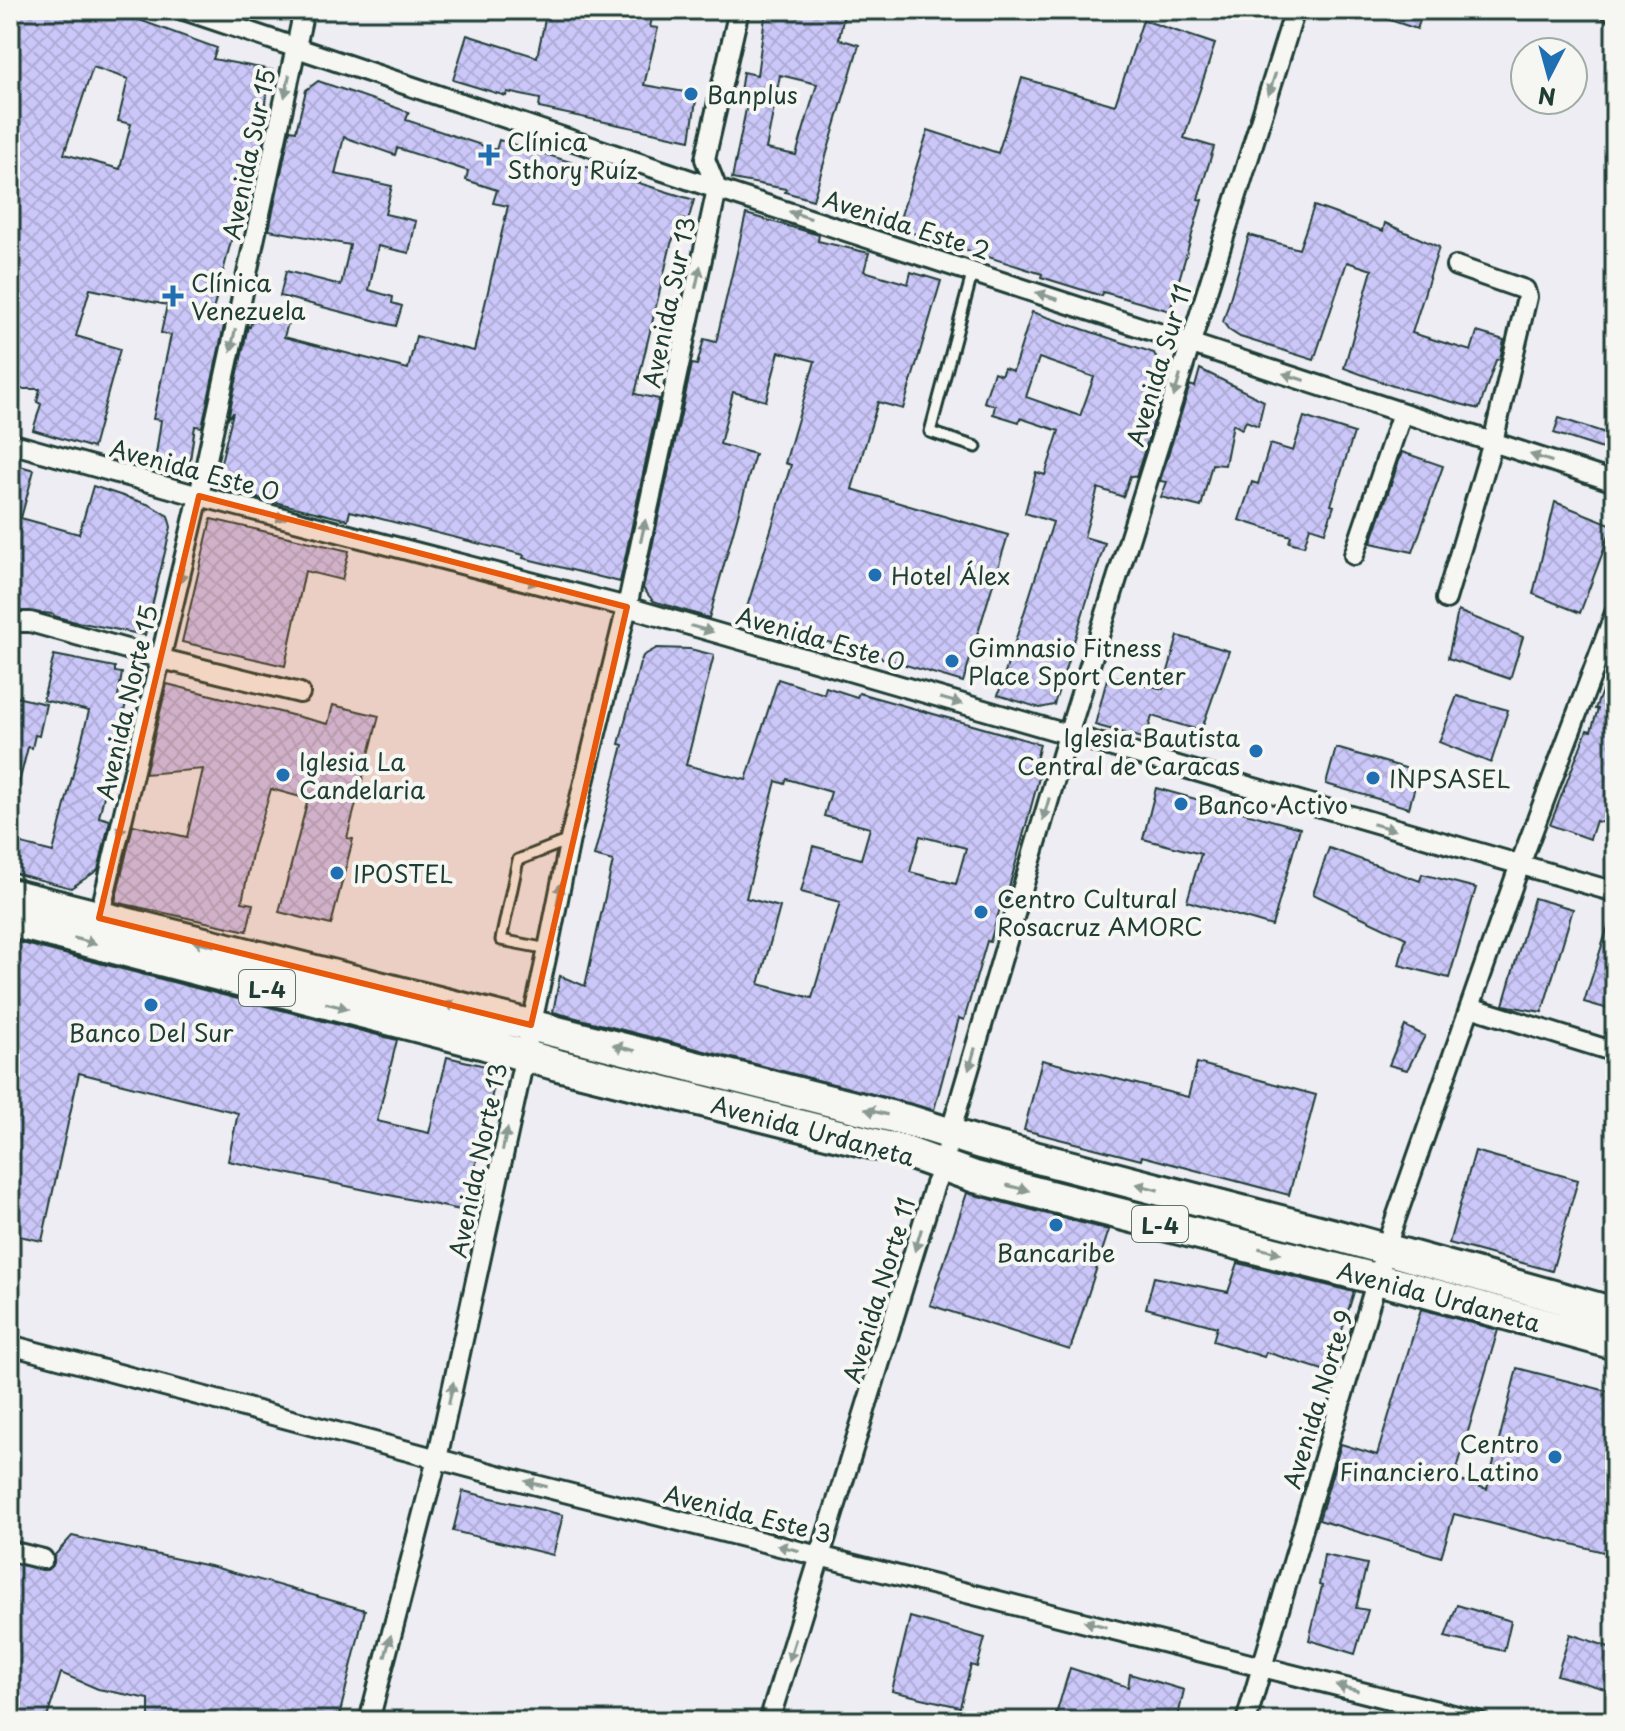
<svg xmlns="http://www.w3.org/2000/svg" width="1625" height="1731" viewBox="0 0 1625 1731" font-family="'Playpen Sans',sans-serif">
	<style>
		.building { fill: url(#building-cross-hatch); stroke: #1f3d34; stroke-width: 2; fill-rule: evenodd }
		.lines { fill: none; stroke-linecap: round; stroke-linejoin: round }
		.service-casing { stroke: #1f3d34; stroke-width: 15 }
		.minor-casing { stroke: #1f3d34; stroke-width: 24 }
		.primary-casing { stroke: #1f3d34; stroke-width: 36 }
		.service { stroke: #f6f6f2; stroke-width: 9 }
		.minor { stroke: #f6f6f2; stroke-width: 18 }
		.primary { stroke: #f6f6f2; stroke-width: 30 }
		.oneway { fill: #8a9a93 }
		.marked { fill: #e8590c; fill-opacity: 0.2; stroke: #e8590c; stroke-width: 6; stroke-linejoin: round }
		.poi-dot { fill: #1f6fb2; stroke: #f6f6f2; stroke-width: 3 }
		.labels { text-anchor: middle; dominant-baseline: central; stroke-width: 8; stroke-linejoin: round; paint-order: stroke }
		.shield { fill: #f6f6f2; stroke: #60746d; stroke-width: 2 }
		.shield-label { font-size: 22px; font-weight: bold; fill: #1f3d34 }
		.poi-label { font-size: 24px; fill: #1f3d34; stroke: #f6f6f2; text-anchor: start }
		.street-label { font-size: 24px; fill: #1f3d34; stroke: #f6f6f2 }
	</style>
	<defs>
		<pattern id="building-cross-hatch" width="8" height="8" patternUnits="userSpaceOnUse" patternTransform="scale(2)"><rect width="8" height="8" fill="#cbc7f9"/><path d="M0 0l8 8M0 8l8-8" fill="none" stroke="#aeacd6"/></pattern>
	</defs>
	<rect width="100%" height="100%" fill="#ededf3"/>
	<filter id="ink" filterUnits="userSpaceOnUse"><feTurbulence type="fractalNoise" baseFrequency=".0125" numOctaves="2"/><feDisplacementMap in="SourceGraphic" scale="16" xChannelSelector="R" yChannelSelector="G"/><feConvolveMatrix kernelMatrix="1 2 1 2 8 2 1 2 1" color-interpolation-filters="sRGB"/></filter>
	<g filter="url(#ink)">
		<path class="building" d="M10,10H112L217,48L213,59L272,70L261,123L267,125L245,224L236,222L211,318L225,321L202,427L195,426L189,467L183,474L173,476L155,471L154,468L161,420L153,419L171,335L161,333L167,305L90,289L76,336L120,349L93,448L33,430L41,404L37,402L40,389H13L15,350H10V304H14V273L10,272ZM93,67L128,79L118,121L131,124L120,169L64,154Z
			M547,10H654L650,27L658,28L644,85L697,94L690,140L539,108L540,99L507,92L506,96L453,80L467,35L537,57Z
			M766,10H845L839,39L859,45L813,200L785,192L786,189L732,179L748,99L739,98L743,72L757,75ZM780,75L817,84L796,155L766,149Z
			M1370,10H1424L1417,29L1369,13Z
			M1143,20L1215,44L1184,138L1214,147L1198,199L1202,200L1170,311L1103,292L1102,296L1041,277L1042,274L897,228L928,130L998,153L1022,78L1115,105Z
			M318,81L409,112L406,120L496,150L499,140L694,200L688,221L681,219L671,244L635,394L659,399L620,582L523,558L524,555L350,511L348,520L225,490L218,475L233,412L228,419L248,326L250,327L253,314L288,323L284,337L408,369L416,336L474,351L508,206L493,203L497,190L466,180L468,171L397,148L395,155L344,137L335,174L392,186L385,214L416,221L409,253L378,246L369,290L393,297L392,303L402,306L396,326L280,296L286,271L341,285L350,245L269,230L290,130L296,131L306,90Z
			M1314,206L1383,231L1385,223L1439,247L1412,333L1471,351L1477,332L1504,340L1500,359L1496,360L1479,409L1393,386L1344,368L1372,270L1347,262L1314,360L1240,337L1229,330L1223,322L1249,235L1299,249Z
			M746,214L819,235L818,241L869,253L864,271L908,284L911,272L941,281L903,409L878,402L852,489L1008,535L963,682L744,617L791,465L785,463L815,361L779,352L766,401L733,392L720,444L755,454L709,618L653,601L643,588L692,364L697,365L704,339L716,342Z
			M1032,312L1154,353L1167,380L1136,477L1130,476L1123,497L1098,488L1084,537L1105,543L1054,705L1040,708L998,695L1053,522L1025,513L1036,472L1045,475L1059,431L1020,418L1019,422L993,414L995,406L984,402L994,372L1001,375L1004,368L1013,371ZM1039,358L1094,377L1080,416L1026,397Z
			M1200,369L1264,401L1258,426L1246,421L1242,429L1233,424L1225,465L1212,464L1201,507L1161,497L1167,482L1160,481L1190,385L1195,387Z
			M1304,417L1354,433L1331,505L1334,506L1325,532L1310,527L1304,546L1289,542L1291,536L1239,520L1252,482L1258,484L1270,444L1293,451Z
			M1559,418L1615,436V453L1554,433Z
			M1402,452L1443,466L1413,552L1371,543Z
			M10,463L34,470L21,518L79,534L93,486L150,505L168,516L171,527L145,635L72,621L54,616L53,614L10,610Z
			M1555,502L1613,525L1580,613L1533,594Z
			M211,519L349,551L342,580L305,571L285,666L182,642Z
			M1458,611L1523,637L1510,679L1448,658Z
			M1178,636L1229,651L1201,731L1152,716L1146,739L1095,725L1108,675L1163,689Z
			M657,648L690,649L714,655L686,765L746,780L778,679L824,694L826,687L857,697L859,693L1040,744L1033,773L1040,774L1004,906L1001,905L990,942L987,941L964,1020L959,1018L934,1110L553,1012L560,976L585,986L613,861L594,856L623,745L619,744L640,663L643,656ZM787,779L831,792L824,816L870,828L861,859L813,846L801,892L840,902L812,998L759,984L780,907L746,898L776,781L785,784ZM920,836L966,848L956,884L910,872Z
			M54,655L115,667V672L122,673L118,697L127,699L99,817L110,820L98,870L71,888L10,872V841L53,852L89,711L43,700Z
			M1614,660L1615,763L1609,780L1615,782V826L1596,821L1590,839L1550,825L1587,730L1591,731L1598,709H1595Z
			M167,684L328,724L333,705L379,716L347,838L353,839L331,925L279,912L308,799L271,789L253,849L242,902L253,904L247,931L115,902L133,825L187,837L203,769L145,774Z
			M1457,696L1508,710L1491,763L1439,742Z
			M16,697L46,704L39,736L35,735L32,748L28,747L16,795L10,794V706L14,707Z
			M1336,748L1419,772L1409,808L1326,784Z
			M1156,788L1300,828L1272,926L1187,901L1201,854L1143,839Z
			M1329,848L1420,881L1422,874L1476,888L1449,978L1399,965L1406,938L1313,894Z
			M1534,898L1573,909L1542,1012L1503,1005Z
			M1611,917L1615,918V1011L1584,1002Z
			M10,940L397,1040L377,1121L429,1133L447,1057L498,1069L465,1211L228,1161L238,1113L79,1073L42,1241L10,1234Z
			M1405,1026L1425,1036L1407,1070L1389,1065Z
			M1042,1060L1188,1097L1197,1063L1316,1095L1289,1195L1142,1156L1141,1160L1024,1130Z
			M1475,1151L1578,1180L1552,1271L1449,1243Z
			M967,1193L1109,1230L1070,1350L930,1305Z
			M1238,1263L1354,1292L1329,1372L1266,1352L1264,1357L1213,1341L1217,1327L1146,1308L1154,1277L1228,1292Z
			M1421,1309L1498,1330L1454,1479L1487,1489L1517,1368L1615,1393V1555L1454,1514L1441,1557L1319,1520L1341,1444L1377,1455Z
			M463,1491L563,1515L553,1555L453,1531Z
			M72,1536L214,1567L365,1610L338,1721H149V1699L98,1689L61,1673L46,1721H10V1563L47,1570L54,1563V1556Z
			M1324,1555L1367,1564L1356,1608L1368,1610L1355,1654L1309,1640L1322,1586L1319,1585Z
			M1457,1605L1511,1621L1504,1651L1445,1637Z
			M910,1617L985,1638L977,1667L971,1665L960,1707L892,1691Z
			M1570,1634L1615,1649V1692L1557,1675Z
			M1070,1668L1128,1687L1130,1674L1184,1690L1177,1721H1054Z"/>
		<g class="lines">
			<defs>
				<path id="service" d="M973,271L930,432L976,447
					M548,949L501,940L518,860L569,840"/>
				<path id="minor" d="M184,10L717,189L1615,482
					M1610,10L1615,12
					M10,443L199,496L627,607L1615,892
					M1354,555L1402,413
					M1446,599L1493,442L1527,297L1525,290L1456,266
					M10,622H30L162,659L300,693
					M99,918L199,496L304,10
					M1470,1007L1615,1052
					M10,1345L528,1483L1477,1721
					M10,1551L43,1559
					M369,1721L437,1459L548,949L570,839L627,607L717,189L705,159L739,10
					M769,1721L935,1184L943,1167L954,1120L1068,735L1295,10
					M1246,1721L1391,1232L1519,867L1615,613"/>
				<path id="primary" d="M10,894L910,1121L980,1143L1338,1236L1615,1313
					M10,921L485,1044L558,1065L903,1151L975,1177L1404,1286L1615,1344"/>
			</defs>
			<use href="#service" class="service-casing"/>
			<use href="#minor" class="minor-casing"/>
			<use href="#primary" class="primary-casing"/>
			<use href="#service" class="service"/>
			<use href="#minor" class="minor"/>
			<use href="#primary" class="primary"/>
		</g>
		<defs><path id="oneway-solid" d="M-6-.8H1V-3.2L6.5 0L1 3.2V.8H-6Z" transform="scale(2)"/></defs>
		<g class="oneway">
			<use href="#oneway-solid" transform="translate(1272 84) rotate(108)"/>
			<use href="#oneway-solid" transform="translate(287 86) rotate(102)"/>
			<use href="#oneway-solid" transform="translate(800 215) rotate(-162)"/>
			<use href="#oneway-solid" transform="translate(698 277) rotate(-78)"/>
			<use href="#oneway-solid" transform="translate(1047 296) rotate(-162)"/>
			<use href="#oneway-solid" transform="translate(233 340) rotate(102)"/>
			<use href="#oneway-solid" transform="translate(1294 377) rotate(-162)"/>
			<use href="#oneway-solid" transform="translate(1177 386) rotate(107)"/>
			<use href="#oneway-solid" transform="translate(1541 458) rotate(-162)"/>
			<use href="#oneway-solid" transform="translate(275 516) rotate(15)"/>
			<use href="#oneway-solid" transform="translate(643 531) rotate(-78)"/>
			<use href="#oneway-solid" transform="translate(182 572) rotate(103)"/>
			<use href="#oneway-solid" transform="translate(527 581) rotate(15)"/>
			<use href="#oneway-solid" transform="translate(702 629) rotate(16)"/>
			<use href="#oneway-solid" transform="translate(951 701) rotate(16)"/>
			<use href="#oneway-solid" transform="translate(1046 809) rotate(106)"/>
			<use href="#oneway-solid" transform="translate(122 825) rotate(104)"/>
			<use href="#oneway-solid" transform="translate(1384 827) rotate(16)"/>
			<use href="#oneway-solid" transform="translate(559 894) rotate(-79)"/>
			<use href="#oneway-solid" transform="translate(85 941) rotate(15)"/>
			<use href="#oneway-solid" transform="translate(203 943) rotate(-166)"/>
			<use href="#oneway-solid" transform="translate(337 1006) rotate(14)"/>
			<use href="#oneway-solid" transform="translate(455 1006) rotate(-166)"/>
			<use href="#oneway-solid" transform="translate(624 1048) rotate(-166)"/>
			<use href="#oneway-solid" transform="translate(972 1059) rotate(106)"/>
			<use href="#oneway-solid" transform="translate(876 1112) rotate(-166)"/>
			<use href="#oneway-solid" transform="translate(505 1139) rotate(-78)"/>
			<use href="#oneway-solid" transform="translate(1147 1187) rotate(-165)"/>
			<use href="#oneway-solid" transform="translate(1018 1188) rotate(14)"/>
			<use href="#oneway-solid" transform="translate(918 1240) rotate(107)"/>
			<use href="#oneway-solid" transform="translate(1270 1251) rotate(14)"/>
			<use href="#oneway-solid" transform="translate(451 1393) rotate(-78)"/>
			<use href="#oneway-solid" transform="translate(536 1484) rotate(-166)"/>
			<use href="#oneway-solid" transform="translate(788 1548) rotate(-166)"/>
			<use href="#oneway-solid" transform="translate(1095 1624) rotate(-166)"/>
			<use href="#oneway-solid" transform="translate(388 1646) rotate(-75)"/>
			<use href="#oneway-solid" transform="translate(792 1650) rotate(108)"/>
			<use href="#oneway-solid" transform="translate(1347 1688) rotate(-166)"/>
		</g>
	</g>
	<path class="marked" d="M199,496L627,607L531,1025L99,918Z"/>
	<g class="poi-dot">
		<circle cx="691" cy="94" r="8"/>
		<path d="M485 143h8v8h8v8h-8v8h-8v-8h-8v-8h8z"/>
		<path d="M169 284h8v8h8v8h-8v8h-8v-8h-8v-8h8z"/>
		<circle cx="875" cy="575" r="8"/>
		<circle cx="952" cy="661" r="8"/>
		<circle cx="1256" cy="751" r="8"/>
		<circle cx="283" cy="775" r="8"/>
		<circle cx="1373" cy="778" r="8"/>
		<circle cx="1181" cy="804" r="8"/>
		<circle cx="337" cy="873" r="8"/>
		<circle cx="981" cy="912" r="8"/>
		<circle cx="151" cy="1005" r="8"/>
		<circle cx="1056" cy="1225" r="8"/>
		<circle cx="1555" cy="1457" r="8"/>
	</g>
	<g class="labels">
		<g class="shield">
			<rect x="239" y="970" width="56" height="36" rx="6"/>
			<rect x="1132" y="1206" width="56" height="36" rx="6"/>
		</g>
		<g class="shield-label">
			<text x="267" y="988">L-4</text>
			<text x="1160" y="1224">L-4</text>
		</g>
		<g class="poi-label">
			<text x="707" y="94">Banplus</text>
			<text x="507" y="141">Clínica<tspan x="507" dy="28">Sthory Ruíz</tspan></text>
			<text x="191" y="282">Clínica<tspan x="191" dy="28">Venezuela</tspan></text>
			<text x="891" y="575">Hotel Álex</text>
			<text x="968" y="647">Gimnasio Fitness<tspan x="968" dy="28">Place Sport Center</tspan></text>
			<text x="1240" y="737" text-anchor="end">Iglesia Bautista<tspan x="1240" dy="28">Central de Caracas</tspan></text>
			<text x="299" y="761">Iglesia La<tspan x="299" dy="28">Candelaria</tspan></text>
			<text x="1389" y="778">INPSASEL</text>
			<text x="1197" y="804">Banco Activo</text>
			<text x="353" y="873">IPOSTEL</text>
			<text x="997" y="898">Centro Cultural<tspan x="997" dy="28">Rosacruz AMORC</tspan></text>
			<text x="151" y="1032" text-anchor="middle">Banco Del Sur</text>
			<text x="1056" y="1252" text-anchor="middle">Bancaribe</text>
			<text x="1539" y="1443" text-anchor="end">Centro<tspan x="1539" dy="28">Financiero Latino</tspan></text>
		</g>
		<g class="street-label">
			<text transform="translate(248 154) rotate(-78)">Avenida Sur 15</text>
			<text transform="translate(907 224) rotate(18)">Avenida Este 2</text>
			<text transform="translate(668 302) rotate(-78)">Avenida Sur 13</text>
			<text transform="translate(1158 365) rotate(-73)">Avenida Sur 11</text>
			<text transform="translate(195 469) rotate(15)">Avenida Este 0</text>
			<text transform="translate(821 638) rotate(16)">Avenida Este 0</text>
			<text transform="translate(126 702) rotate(-77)">Avenida Norte 15</text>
			<text transform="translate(813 1130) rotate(15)">Avenida Urdaneta</text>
			<text transform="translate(477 1160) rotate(-78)">Avenida Norte 13</text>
			<text transform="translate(878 1290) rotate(-73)">Avenida Norte 11</text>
			<text transform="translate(1439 1296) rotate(15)">Avenida Urdaneta</text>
			<text transform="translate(1317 1399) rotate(-73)">Avenida Norte 9</text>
			<text transform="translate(748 1513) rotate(14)">Avenida Este 3</text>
		</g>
	</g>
	<rect width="1625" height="1731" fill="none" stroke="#f6f6f2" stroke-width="40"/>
	<rect x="20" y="20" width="1585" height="1691" fill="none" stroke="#1f3d34" stroke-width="3" filter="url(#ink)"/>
	<g transform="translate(1549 76) rotate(186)"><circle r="38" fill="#f6f6f2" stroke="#a0aca6" stroke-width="2"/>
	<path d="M0-6L14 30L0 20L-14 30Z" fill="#1f6fb2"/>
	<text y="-12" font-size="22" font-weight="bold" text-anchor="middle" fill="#1f3d34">N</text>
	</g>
</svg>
